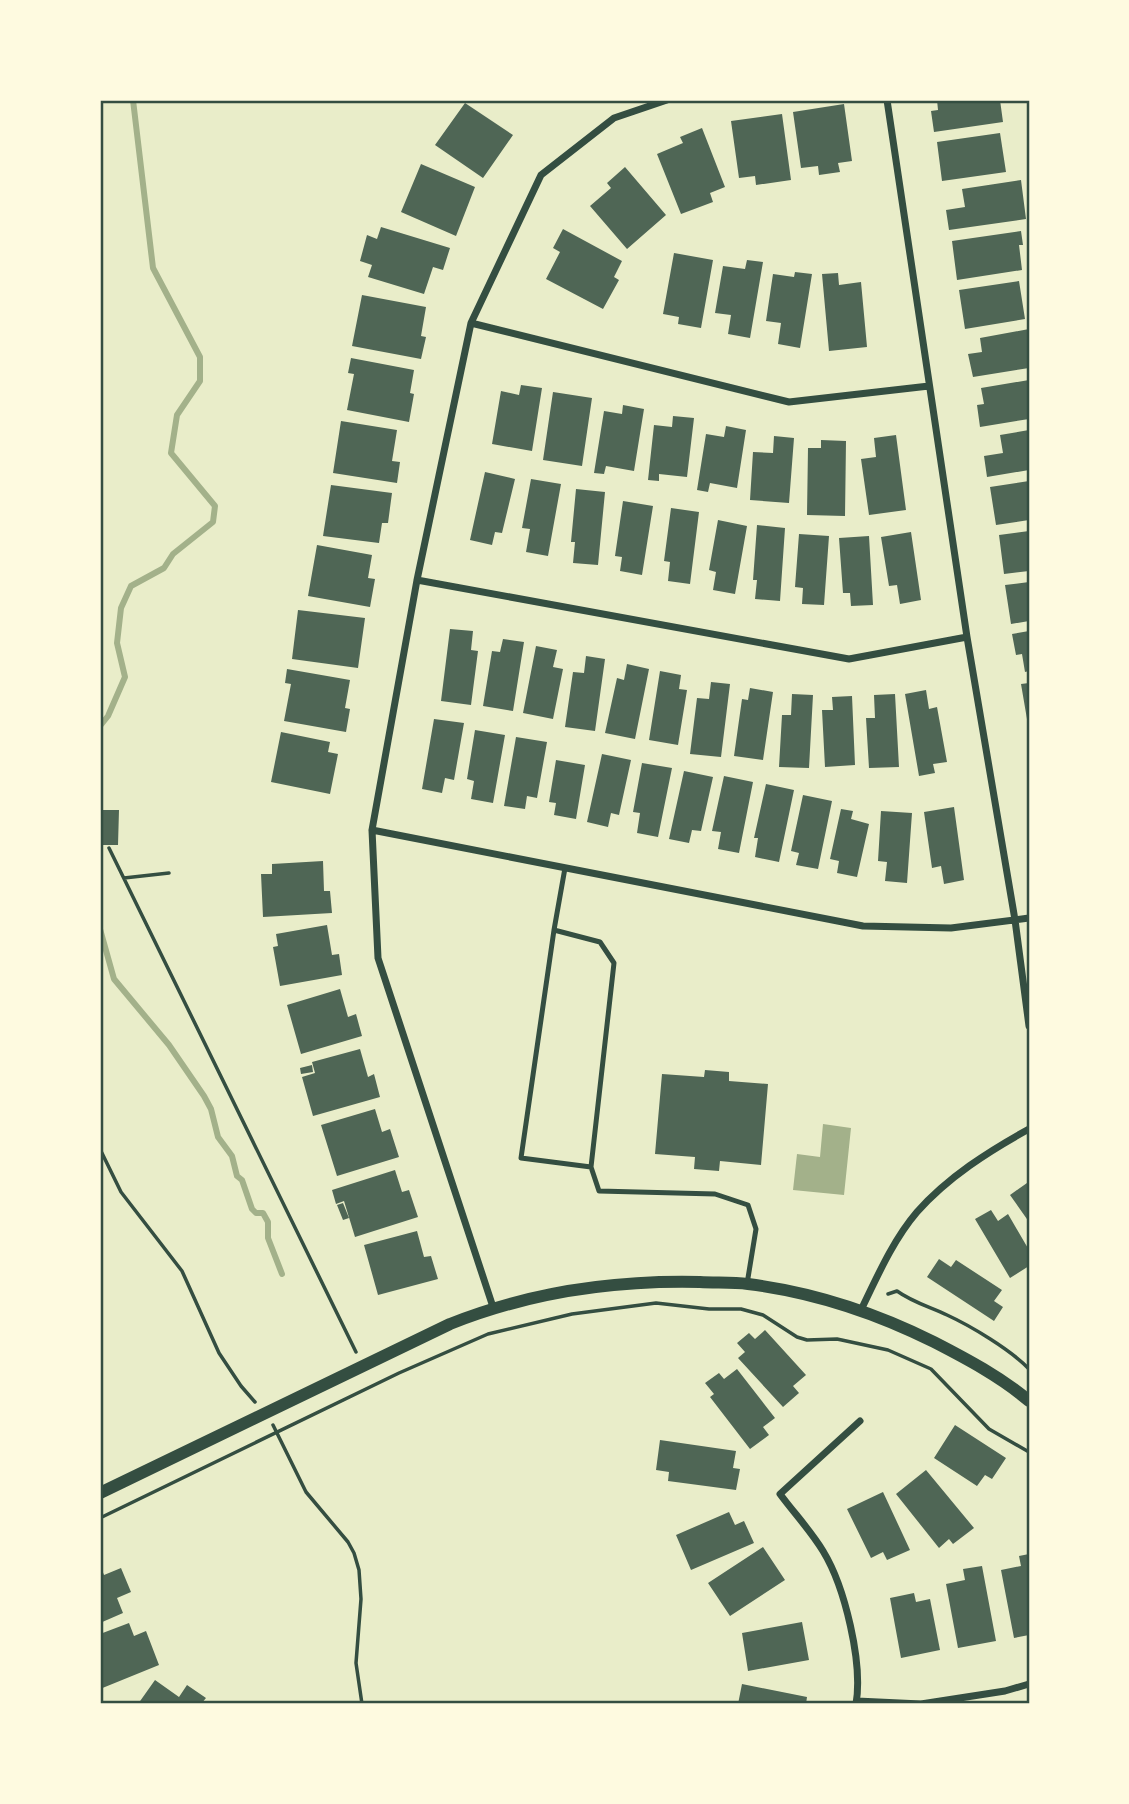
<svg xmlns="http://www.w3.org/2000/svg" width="1129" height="1804" viewBox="0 0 1129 1804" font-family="Ubuntu,sans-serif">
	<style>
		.water { fill: #a3b18a }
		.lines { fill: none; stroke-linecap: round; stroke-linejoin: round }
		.stream { stroke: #a3b18a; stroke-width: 6 }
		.building { fill: #4f6655 }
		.path { stroke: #344e41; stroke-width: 3.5 }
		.service { stroke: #344e41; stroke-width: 5 }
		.minor { stroke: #344e41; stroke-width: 7 }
		.tertiary { stroke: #344e41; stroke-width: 12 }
		.neatline { fill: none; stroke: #344e41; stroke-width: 2.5 }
	</style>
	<rect width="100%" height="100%" fill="#e9edc9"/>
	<path class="water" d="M823,1124L851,1128L844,1195L793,1190L797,1154L820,1157Z"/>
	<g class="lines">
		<path class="stream" d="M100,726L108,716L125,677L117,643L121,608L131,586L164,568L173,554L213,522L215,506L171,453L177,415L200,381V357L153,268L133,100
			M100,929L114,979L169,1045L204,1096L211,1109L218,1137L232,1156L237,1176L242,1180L252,1209L256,1213H263L268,1222V1238L282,1274"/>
	</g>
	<path class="building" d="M937,100H1000L1003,122L934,132L931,111L938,110Z
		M465,103L513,135L483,178L435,145Z
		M844,104L852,161L838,163L840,172L819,175L818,166L801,168L793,112Z
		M782,114L791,180L756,185L755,176L739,178L731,121Z
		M702,128L725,187L710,193L713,202L681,214L657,154L683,143L680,137Z
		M1000,133L1006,172L942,181L937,142Z
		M421,164L475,187L456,236L401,212Z
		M625,167L666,215L627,249L590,206L611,188L607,183Z
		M1021,180L1026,219L949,230L946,210L965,207L962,189Z
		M381,227L450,248L443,270L433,267L424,294L368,277L372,265L360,261L367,235L377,239Z
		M563,229L622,261L614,277L619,280L603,309L546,279L560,252L553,248Z
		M1021,231L1023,245H1019L1022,270L957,280L952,241Z
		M674,253L713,260L701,328L678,324L679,317L663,314Z
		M747,260L763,262L750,338L728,334L731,315L715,313L723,266L745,269Z
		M795,272L812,274L800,348L778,344L781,323L766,321L773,274L794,277Z
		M838,273L839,285L861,282L867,347L829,351L822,274Z
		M1019,281L1025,319L965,329L959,290Z
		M362,295L426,307L421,336L426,337L421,359L352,346Z
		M1029,329V368L973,377L968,354L982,352L980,338Z
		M351,358L414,370L410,393L414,394L409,422L347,410L354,374L348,373Z
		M1029,380V419L980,427L977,405L984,404L981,388Z
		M521,385L542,388L532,451L492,444L501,391L519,395Z
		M553,392L592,398L582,466L543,460Z
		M623,405L644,409L634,471L606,466L604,474L594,473L604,411L622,414Z
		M673,416L694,418L687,477L659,474V481L648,480L654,425L672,427Z
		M341,421L397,430L392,461L400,462L397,483L333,473Z
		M726,426L746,430L737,488L710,483L708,492L697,490L706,434L724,437Z
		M1029,430V470L987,477L984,456L1003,453L1000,435Z
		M896,435L906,510L869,515L861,459L876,457L874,438Z
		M774,436L794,438L789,503L750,500L753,452L773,453Z
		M821,440L846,441L845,516L807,515L808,448H821Z
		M485,472L515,479L502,533L495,532L492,545L470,540Z
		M531,479L561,484L548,556L526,552L530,529L522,528Z
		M1029,481V520L996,525L990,487Z
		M331,485L392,493L388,523H382L379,543L323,536Z
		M576,489L605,492L598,565L573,563L575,542H571Z
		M623,501L653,506L642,575L620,571L622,557L615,556Z
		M671,508L699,512L690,584L668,581L670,562L664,561Z
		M718,520L747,526L735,594L713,590L716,572L709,570Z
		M757,525L785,528L780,601L755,599L757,580H753Z
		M1029,531V571L1004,574L999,535Z
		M911,532L921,600L900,604L897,585L889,586L881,537Z
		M799,534L829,536L824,605L802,604L803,588L795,587Z
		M869,536L873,605L851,606L850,593H843L839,538Z
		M317,545L372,555L368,578L375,579L370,607L308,596Z
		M1029,582V621L1011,624L1005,585Z
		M298,610L365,618L358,668L292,659Z
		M450,629L473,631L471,650L478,651L471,705L441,701Z
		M1029,631V671L1025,672L1022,654L1016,655L1012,634Z
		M503,639L524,642L513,711L483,706L492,651L500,652Z
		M536,646L557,650L553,667L563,669L553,719L523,713Z
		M586,656L605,659L595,731L565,727L573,672L584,673Z
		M627,664L649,669L635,739L605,733L617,678L624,680Z
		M287,669L350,680L345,708L350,709L346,732L284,721L291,684L285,683Z
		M660,671L681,675L679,689L687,690L678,745L649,740Z
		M711,682L730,684L721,757L690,754L697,698L709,699Z
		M1029,683V725H1028L1021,684Z
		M750,688L773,692L763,760L734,756L742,699L748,700Z
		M926,690L929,709L937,707L947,762L933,764L935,773L919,776L905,694Z
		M792,694L813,695L809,768L779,767L782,715H791Z
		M895,694L899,767L869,768L866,718H875L874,695Z
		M852,696L855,765L825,767L822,710H833L832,697Z
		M434,719L464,723L454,780L445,778L442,793L422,789Z
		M475,730L505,735L493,803L471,799L474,781L467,779Z
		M281,732L330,742L328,752L338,754L330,794L271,782Z
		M516,737L547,742L537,798L527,796L525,809L504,806Z
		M602,754L631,760L619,815L611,813L608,827L587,822Z
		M556,760L585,765L576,819L554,815L556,803L549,802Z
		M642,763L672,768L658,837L637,833L640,813L633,812Z
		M684,771L713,777L701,831L692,830L689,843L669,839Z
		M724,776L753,782L739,853L718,849L721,832L712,831Z
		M766,784L794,790L779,862L755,857L758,838H754Z
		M803,795L832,801L818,869L796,865L799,853L791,851Z
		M954,807L964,880L944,884L941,866L932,868L924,812Z
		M841,809L853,811L851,819L869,824L857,877L837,873L839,861L830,859Z
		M100,810H119L118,845H100Z
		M881,811L912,813L907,883L885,881L887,862L878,861Z
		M323,861L324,891H330L332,913L263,917L261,874H272V864Z
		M327,925L332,955L339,954L342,975L280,986L273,947L278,946L276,934Z
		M340,989L348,1017L356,1014L362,1036L301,1054L287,1005Z
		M360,1049L368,1077L374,1074L380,1097L313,1116L302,1077L315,1073L312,1062Z
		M312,1065L313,1072L301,1074L300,1068Z
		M705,1070L729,1072V1081L768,1084L761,1165L720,1161L719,1171L694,1169L695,1157L655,1154L662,1074L704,1077Z
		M375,1109L382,1132L390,1129L399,1157L337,1176L321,1125Z
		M395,1170L402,1192L409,1190L418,1217L355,1237L344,1201L336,1204L332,1190Z
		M1027,1183L1029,1185V1222L1010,1195Z
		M343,1203L349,1218L343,1220L337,1205Z
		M991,1210L998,1221L1008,1214L1029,1250V1266L1010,1278L975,1219Z
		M417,1231L424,1257L431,1256L438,1279L378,1295L364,1245Z
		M939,1259L951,1267L956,1260L1002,1290L994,1301L1003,1307L994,1321L927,1277Z
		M765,1330L806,1375L793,1386L799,1393L783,1407L738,1358L745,1352L737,1343L749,1333L755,1339Z
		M737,1369L775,1418L763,1427L769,1435L750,1449L710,1397L714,1394L705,1383L719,1373L724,1379Z
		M955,1425L1006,1458L992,1479L985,1475L977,1486L934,1458Z
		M660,1440L736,1451L733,1468L740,1469L736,1490L668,1481L669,1472L656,1470Z
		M926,1470L974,1528L953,1544L949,1539L939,1548L896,1494Z
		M883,1492L910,1550L887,1560L883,1552L871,1558L847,1509Z
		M729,1512L735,1525L744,1521L754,1543L691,1570L676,1535Z
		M763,1547L785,1580L730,1616L708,1583Z
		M1029,1554V1635L1014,1638L1001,1570L1021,1566L1019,1556Z
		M100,1565L104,1575L121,1568L131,1592L117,1598L123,1613L100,1623Z
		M982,1566L996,1641L958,1648L946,1584L965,1580L963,1569Z
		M914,1593L916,1602L930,1599L940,1650L901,1658L890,1598Z
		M802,1622L809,1660L748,1671L742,1633Z
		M129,1623L134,1636L146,1631L159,1665L100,1689V1634Z
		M155,1680L179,1697L187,1685L206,1698L201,1704H138Z
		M742,1684L807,1697L806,1704H738Z"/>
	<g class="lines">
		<path class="path" d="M109,848L356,1352
			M124,878L169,873
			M100,1149L121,1192L182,1271L219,1353L241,1386L255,1402
			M888,1294L897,1291C912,1302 930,1307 947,1315C971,1326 1011,1350 1029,1369
			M273,1425L306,1492L348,1542L354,1553L359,1570L361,1599L356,1663L362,1704
			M100,1518L399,1373L488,1334L572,1314L656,1303L709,1309H741L763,1315L797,1337L807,1340L837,1339L888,1350L931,1369L989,1429L1029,1452"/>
		<path class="service" d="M565,868L554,930L521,1158L591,1167
			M554,930L600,942L614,963L591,1167L599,1191L715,1194L748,1205L756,1229L747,1284"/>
		<path class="minor" d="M887,100L967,637L1015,920L1029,1026
			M471,323L789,402L929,386
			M417,580L849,659L967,637
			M372,830L863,926L951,928L1029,918
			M493,1307L378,958L372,830L417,580L471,323L541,175L614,118L667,100
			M861,1310C877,1277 893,1240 917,1212C948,1177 989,1151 1029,1129
			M857,1701L921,1704L1005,1691L1029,1684
			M856,1704C863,1663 845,1587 823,1551C811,1531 794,1513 780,1494L860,1421"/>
		<path class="tertiary" d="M100,1493L450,1324C530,1292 614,1280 700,1282C715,1283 732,1282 748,1284C812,1292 876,1313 934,1342C967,1359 1001,1377 1029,1401"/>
	</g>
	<rect width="1129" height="1804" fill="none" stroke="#fefae0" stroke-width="203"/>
	<rect x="102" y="102" width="926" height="1600" class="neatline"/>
</svg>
